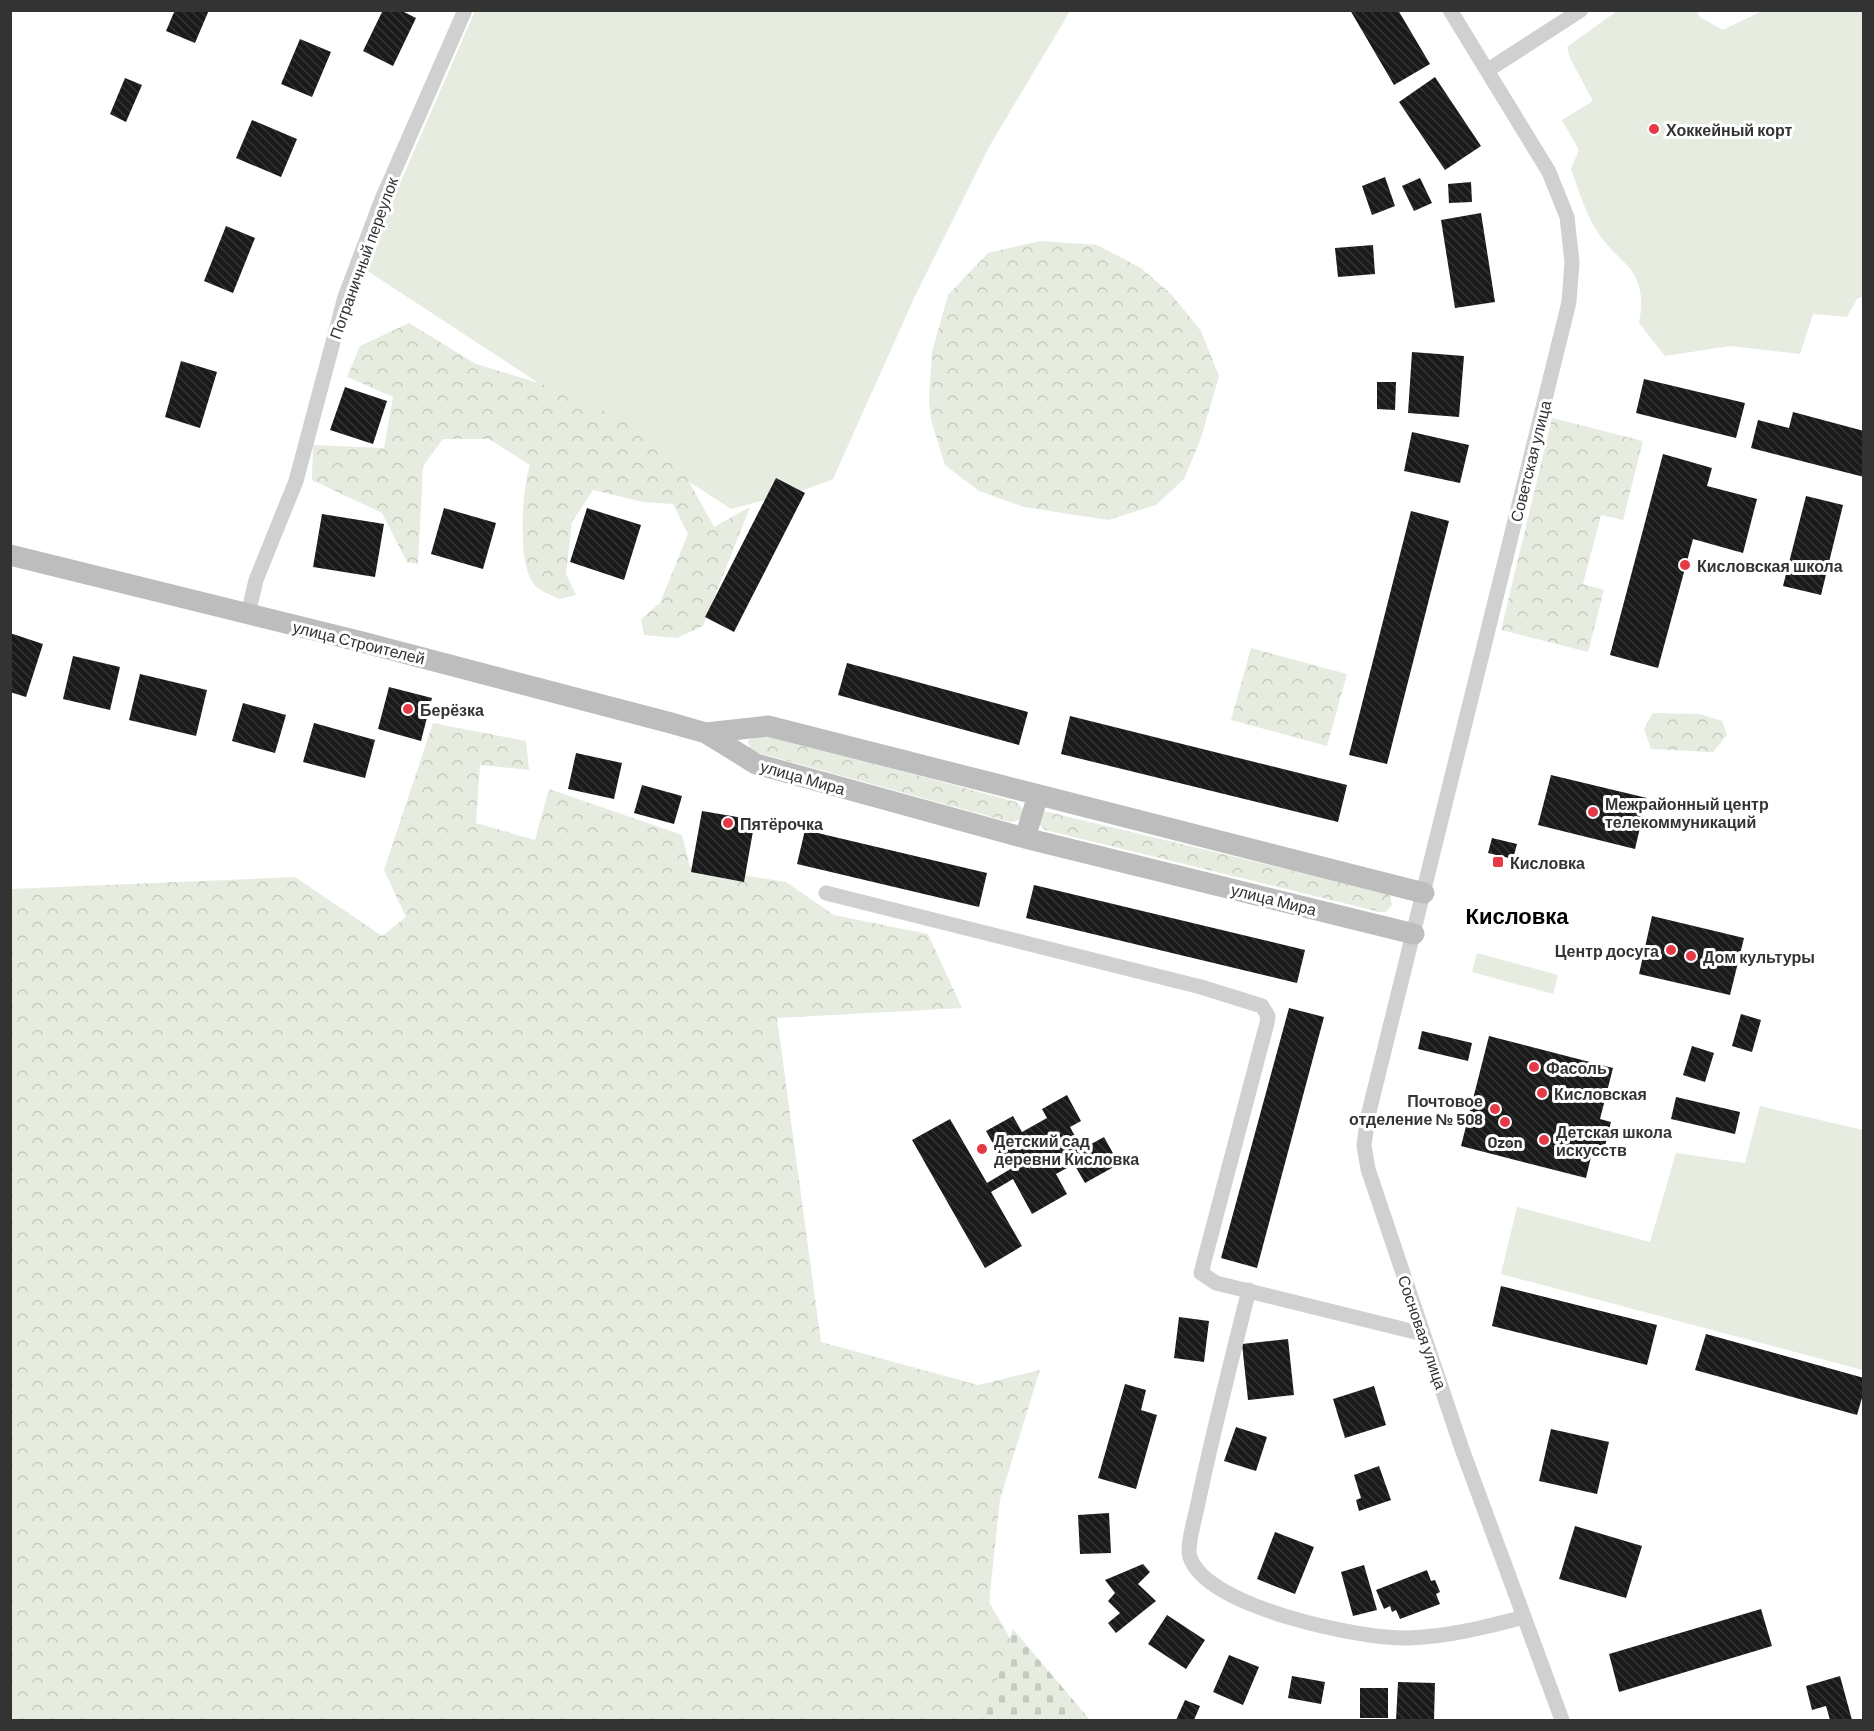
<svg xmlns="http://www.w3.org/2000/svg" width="1874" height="1731" viewBox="0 0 1874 1731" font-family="Barlow,sans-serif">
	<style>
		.green { fill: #e6ecdf }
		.forest { fill: url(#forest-crowns) }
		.cemetery { fill: url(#cemetery-stones) }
		.building { fill: url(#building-back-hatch) }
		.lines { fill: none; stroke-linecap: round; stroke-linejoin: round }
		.street { stroke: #d0d0d0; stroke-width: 15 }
		.secondary { stroke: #bdbdbd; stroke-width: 21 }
		.poi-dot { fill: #e63946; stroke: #fff; stroke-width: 2 }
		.labels { text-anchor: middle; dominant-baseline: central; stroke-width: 6; stroke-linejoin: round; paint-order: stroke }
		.poi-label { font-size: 16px; font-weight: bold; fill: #333; stroke: #fff; text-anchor: start }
		.street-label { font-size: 16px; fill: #333; stroke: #fff }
		.district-label { font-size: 22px; font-weight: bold; fill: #000; stroke: #fff }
	</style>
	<defs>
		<pattern id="forest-crowns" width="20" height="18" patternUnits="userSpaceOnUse" patternTransform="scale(1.5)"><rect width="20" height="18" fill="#e6ecdf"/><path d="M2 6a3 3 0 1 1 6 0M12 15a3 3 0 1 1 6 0" fill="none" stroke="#c6cbc0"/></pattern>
		<pattern id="cemetery-stones" width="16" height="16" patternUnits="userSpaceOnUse" patternTransform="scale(1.5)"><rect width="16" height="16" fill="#e6ecdf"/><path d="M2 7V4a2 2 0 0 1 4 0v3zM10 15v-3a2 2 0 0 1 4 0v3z" fill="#c6cbc0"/></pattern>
		<pattern id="building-back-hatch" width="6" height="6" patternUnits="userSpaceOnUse" patternTransform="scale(1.5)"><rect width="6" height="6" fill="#1a1a1a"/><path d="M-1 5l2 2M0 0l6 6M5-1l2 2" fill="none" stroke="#333"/></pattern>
	</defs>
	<rect width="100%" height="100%" fill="#fff"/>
	<path class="green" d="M475,11H1070L989,147L915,296L833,479L807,489L731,509L363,268Z
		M1617,11H1697L1700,17L1723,30L1762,11H1863V296L1857,299L1847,317L1813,314L1800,354L1730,346L1665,356L1639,323C1650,264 1616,266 1594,226C1584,209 1578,188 1571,169L1579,150L1562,120L1593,101L1570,58L1567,47Z
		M1477,953L1558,975L1553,994L1472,972Z
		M1760,1106L1863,1130V1370L1501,1274L1517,1207L1650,1242L1676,1153L1745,1163Z"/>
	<path class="forest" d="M1040,241L1097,245L1141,268L1171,294L1201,331L1219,376L1201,438L1184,479L1156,505L1108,520L1024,507L979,491L945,465L931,420L929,400L932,352L948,295L988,253Z
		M409,323L476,364L568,392L647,433L677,460L714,527L750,507L703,626L677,638L644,635L641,619L660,603L688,534L673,504L643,502L593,490L572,522L566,574L576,595L559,599C552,595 539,591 534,584C517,564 522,489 530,465L489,439H443L423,466L418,564L407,562L382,513L312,480L313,445L384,448L393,397L347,377L360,346Z
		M1552,418L1643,441L1623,520L1601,515L1583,584L1604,590L1588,652L1501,630Z
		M1251,648L1347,674L1327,746L1231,720Z
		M1653,713L1700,714L1722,721L1727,735L1713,752L1651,749L1644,729Z
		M433,723L526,741L529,770L480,765L476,823L535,840L549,789L682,835L690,867L786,882L834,915L928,934L962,1008L777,1018L821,1342L978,1385L1040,1370L1000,1499L989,1602L1051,1709L1070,1720H11L10,889L295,877L382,936L406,917L384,870Z
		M761,733L1016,802L1022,808V817L1017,821L1010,822L755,752L750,749L748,741Z
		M1044,811L1385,893L1390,896L1392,905L1386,912H1380L1045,830L1039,824Z"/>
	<path class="cemetery" d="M1013,1629L1090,1720H984Z"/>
	<path class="building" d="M175,10H209L195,43L166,31Z
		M383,10H400L416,18L393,66L363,51Z
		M1350,10H1398L1430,64L1394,85Z
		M300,39L331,52L312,97L281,84Z
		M1435,77L1481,146L1445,170L1399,102Z
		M125,78L142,85L126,122L110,114Z
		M252,120L297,139L281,177L236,158Z
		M1385,177L1395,206L1372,215L1362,186Z
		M1420,178L1432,203L1414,211L1402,186Z
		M1471,182L1472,202L1449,203L1448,184Z
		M1481,213L1495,302L1455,308L1441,220Z
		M226,226L255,238L233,293L204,281Z
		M1373,245L1375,274L1338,277L1335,248Z
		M1412,352L1464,356L1459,417L1408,413Z
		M181,361L217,372L200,428L165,417Z
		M1644,379L1745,403L1736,438L1636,413Z
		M1377,382H1396L1395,410L1377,409Z
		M345,387L387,401L373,444L330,430Z
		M1793,412L1864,431V477L1751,448L1758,420L1789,428Z
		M1412,432L1469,445L1460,483L1404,471Z
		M1663,454L1712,468L1707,486L1757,499L1743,553L1693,539L1658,668L1610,655Z
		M776,478L805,493L734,632L705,617Z
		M1806,496L1843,505L1821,595L1783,586Z
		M444,508L496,523L483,569L431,554Z
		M587,508L641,525L624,580L570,562Z
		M1411,511L1449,521L1387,764L1349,755Z
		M322,514L384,524L375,577L313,567Z
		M10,633L43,644L26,697L10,692Z
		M73,656L120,667L110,710L63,699Z
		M847,663L1028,712L1019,745L838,695Z
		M140,674L207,690L196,736L129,720Z
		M389,687L432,698L421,741L378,729Z
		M243,703L286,715L275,753L232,741Z
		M1070,716L1347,785L1338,822L1061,754Z
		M314,723L375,740L365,778L303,762Z
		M576,753L622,763L614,799L568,789Z
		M1551,775L1647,798L1635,849L1538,825Z
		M642,785L682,796L674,824L634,813Z
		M702,811L755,820L744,882L691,872Z
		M805,830L987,873L979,907L797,864Z
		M1492,838L1517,844L1513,859L1488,853Z
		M1034,885L1305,950L1297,983L1026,918Z
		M1652,916L1744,938L1730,995L1639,974Z
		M1289,1008L1324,1017L1257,1268L1221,1258Z
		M1741,1014L1761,1020L1752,1052L1732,1046Z
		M1422,1031L1472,1043L1468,1061L1418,1049Z
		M1489,1036L1613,1068L1600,1119L1611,1122L1605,1146L1594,1144L1586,1178L1461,1146Z
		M1692,1046L1714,1053L1705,1082L1683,1075Z
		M1067,1095L1081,1121L1070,1127L1082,1149L1104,1137L1119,1164L1085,1183L1074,1164L1056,1174L1067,1194L1032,1214L1013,1179L991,1192L1022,1246L985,1268L912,1140L950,1119L987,1183L1024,1161L1031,1170L1022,1153L1004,1163L986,1131L1013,1116L1022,1132L1047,1118L1042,1109Z
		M1676,1097L1740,1112L1735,1134L1671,1119Z
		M1501,1286L1657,1325L1647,1365L1492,1326Z
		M1179,1317L1209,1321L1204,1362L1174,1358Z
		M1706,1334L1864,1378V1391L1857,1415L1695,1370Z
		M1288,1339L1294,1395L1248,1400L1242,1344Z
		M1125,1384L1146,1390L1141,1410L1157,1415L1136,1489L1098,1478Z
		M1374,1386L1386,1425L1345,1438L1333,1399Z
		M1236,1427L1267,1437L1256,1471L1224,1461Z
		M1551,1429L1609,1442L1597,1494L1539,1481Z
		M1379,1466L1391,1500L1359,1511L1356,1500L1361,1498L1354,1475Z
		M1109,1513L1111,1553L1080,1554L1078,1515Z
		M1575,1526L1642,1546L1626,1598L1559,1579Z
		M1275,1532L1314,1547L1295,1594L1257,1579Z
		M1143,1564L1150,1572L1138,1584L1156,1601L1116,1633L1108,1623L1120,1613L1108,1601L1115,1593L1105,1580Z
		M1364,1565L1377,1610L1353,1616L1341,1572Z
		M1427,1570L1431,1581L1435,1580L1440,1592L1436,1594L1440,1604L1400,1619L1396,1610L1392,1612L1390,1606L1384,1609L1376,1590Z
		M1761,1609L1772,1646L1619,1692L1609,1654Z
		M1167,1615L1205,1640L1186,1669L1148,1644Z
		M1229,1655L1259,1667L1243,1705L1213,1692Z
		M1292,1676L1325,1682L1321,1704L1288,1698Z
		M1840,1676L1852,1720H1830L1826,1706L1812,1710L1806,1686Z
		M1398,1682L1435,1683L1434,1720H1396Z
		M1360,1688H1388V1718H1360Z
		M1185,1700L1200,1706L1194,1720H1176Z"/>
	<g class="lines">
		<path class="street" d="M1450,10L1549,172L1567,217L1572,262L1569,302L1368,1116L1364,1145L1368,1169L1462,1449L1562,1720
			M1488,70L1581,10
			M248,614L256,580L296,481L345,297L382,199L465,10
			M826,893L1201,987L1262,1006L1268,1016L1267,1023L1201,1273L1216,1283L1423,1334
			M1249,1290C1231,1361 1213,1432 1198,1503C1196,1515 1186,1546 1190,1557C1206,1607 1359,1639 1408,1638C1447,1637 1486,1627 1524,1617"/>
		<path class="secondary" d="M10,555L362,642L671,723L706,733L756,764L1025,838L1414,934
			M706,733L768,726L1424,893
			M1025,838L1038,795"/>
	</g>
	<g class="poi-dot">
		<circle cx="1654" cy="129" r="6"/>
		<circle cx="1685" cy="565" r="6"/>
		<circle cx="408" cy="709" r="6"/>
		<circle cx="1593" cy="812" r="6"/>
		<circle cx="728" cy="823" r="6"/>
		<rect x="1492" y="856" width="12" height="12" rx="3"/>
		<circle cx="1671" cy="950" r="6"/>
		<circle cx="1691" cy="956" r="6"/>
		<circle cx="1534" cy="1067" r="6"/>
		<circle cx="1542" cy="1093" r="6"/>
		<circle cx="1495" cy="1109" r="6"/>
		<circle cx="1505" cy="1122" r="6"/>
		<circle cx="1544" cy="1140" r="6"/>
		<circle cx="982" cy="1149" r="6"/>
	</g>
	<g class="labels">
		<g class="poi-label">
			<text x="1666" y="129">Хоккейный корт</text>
			<text x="1697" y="565">Кисловская школа</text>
			<text x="420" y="709">Берёзка</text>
			<text x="1605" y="803">Межрайонный центр<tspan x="1605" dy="18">телекоммуникаций</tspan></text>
			<text x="740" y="823">Пятёрочка</text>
			<text x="1510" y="862">Кисловка</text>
			<text x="1659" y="950" text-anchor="end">Центр досуга</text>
			<text x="1703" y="956">Дом культуры</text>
			<text x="1546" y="1067">Фасоль</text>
			<text x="1554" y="1093">Кисловская</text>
			<text x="1483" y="1100" text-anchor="end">Почтовое<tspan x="1483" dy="18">отделение № 508</tspan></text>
			<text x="1556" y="1131">Детская школа<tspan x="1556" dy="18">искусств</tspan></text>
			<text x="994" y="1140">Детский сад<tspan x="994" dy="18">деревни Кисловка</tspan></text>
			<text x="1505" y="1141" text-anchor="middle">Ozon</text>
		</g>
		<g class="street-label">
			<text transform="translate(363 258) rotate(-70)">Пограничный переулок</text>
			<text transform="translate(1530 461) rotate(-76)">Советская улица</text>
			<text transform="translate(359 642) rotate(14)">улица Строителей</text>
			<text transform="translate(803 777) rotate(16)">улица Мира</text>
			<text transform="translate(1274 899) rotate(14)">улица Мира</text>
			<text transform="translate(1423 1332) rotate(71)">Сосновая улица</text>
		</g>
		<g class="district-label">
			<text x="1517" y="915">Кисловка</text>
		</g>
	</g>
	<rect width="1874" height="1731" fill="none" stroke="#333333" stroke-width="24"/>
</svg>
